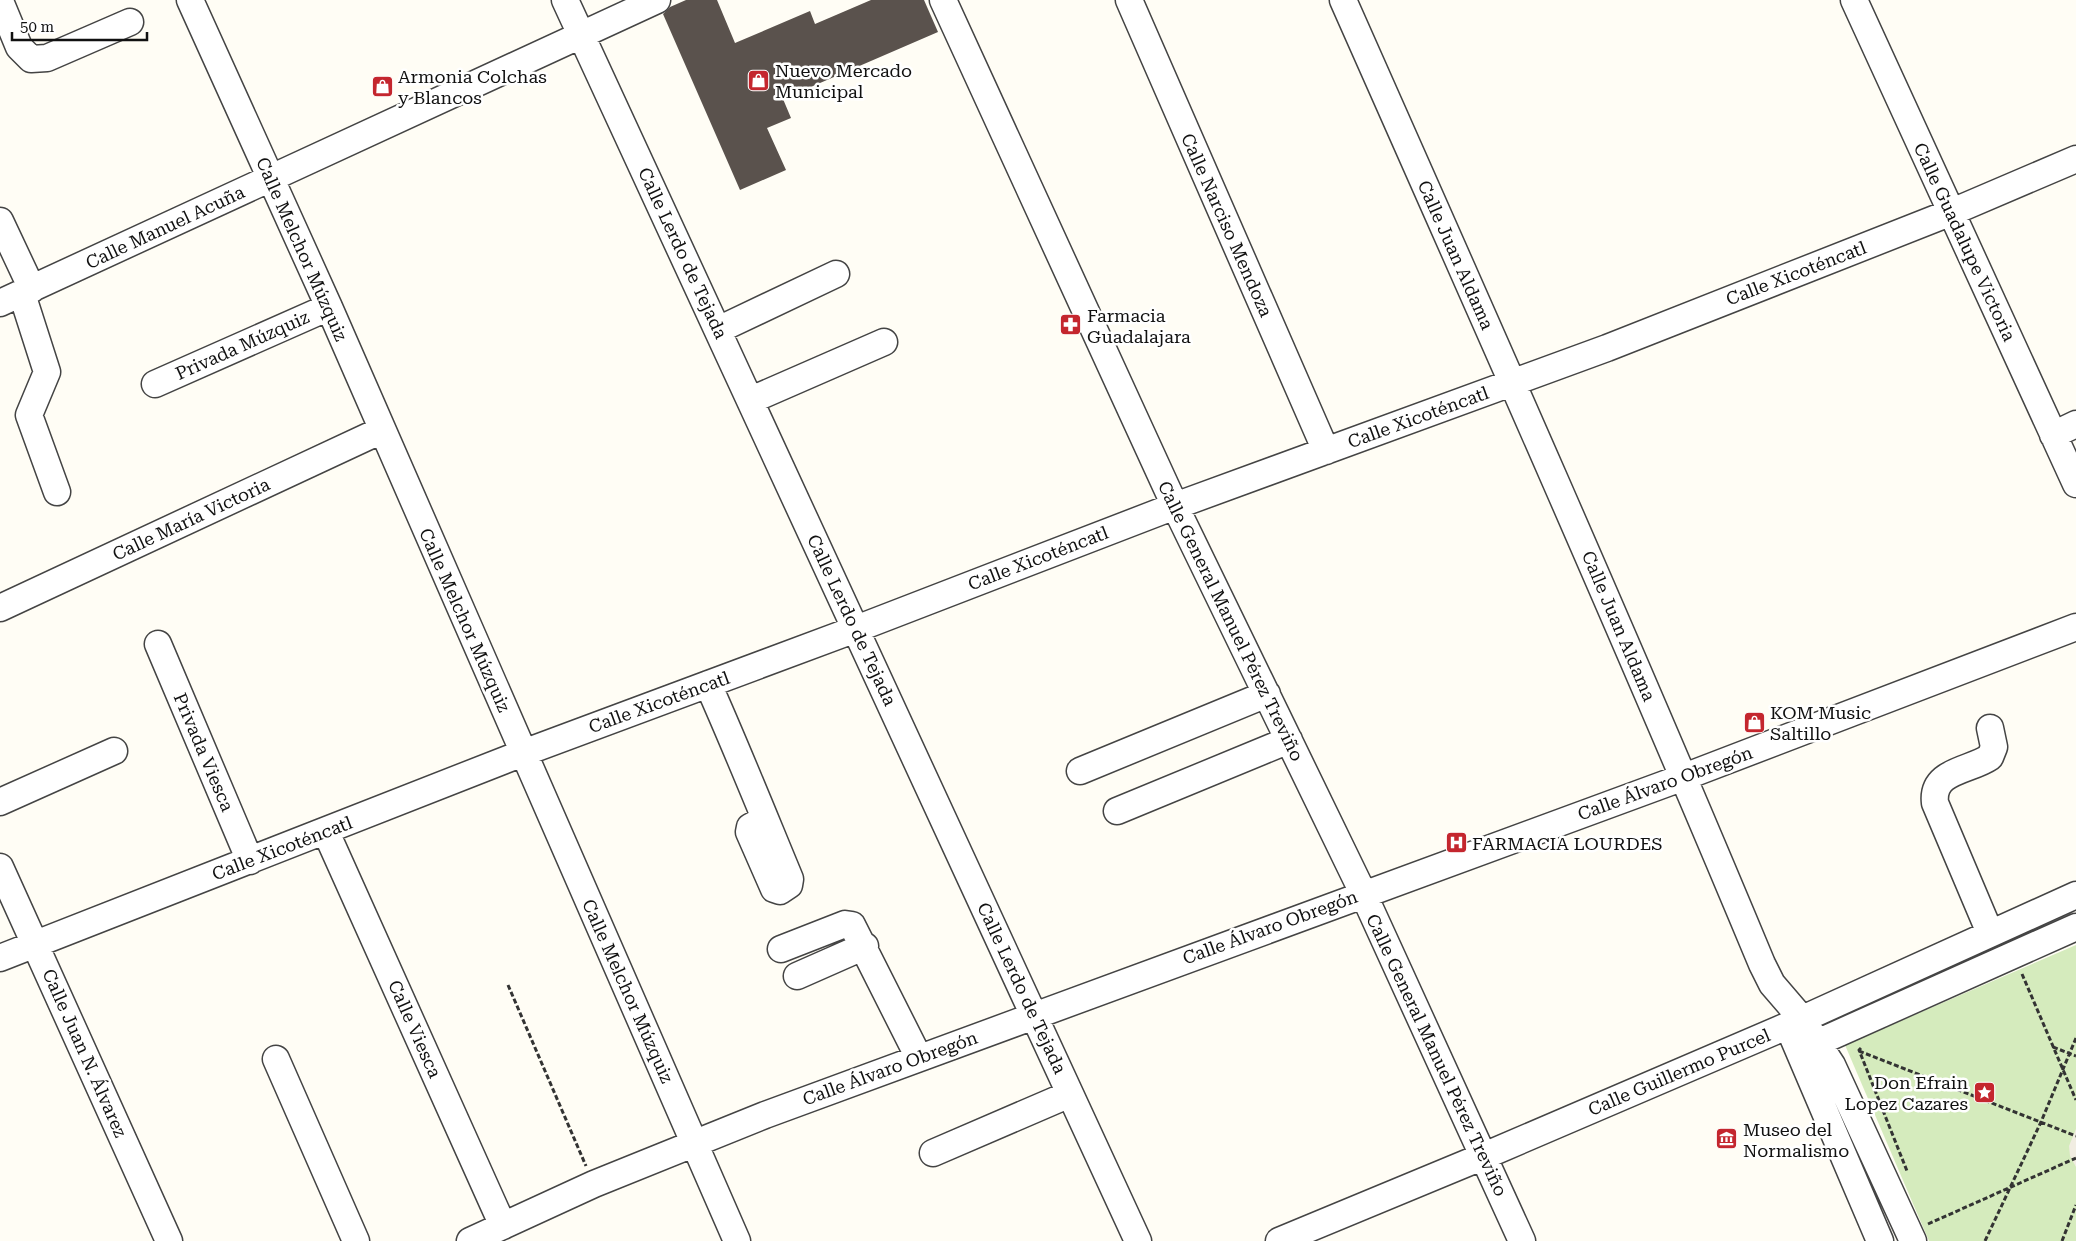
<svg xmlns="http://www.w3.org/2000/svg" width="2076" height="1241" viewBox="0 0 2076 1241" font-family="'Roboto Serif',serif">
	<style>
		.green { fill: #d5ebbd }
		.plaza { fill: #f1ede2 }
		.building { fill: #5a524d }
		.lines { fill: none; stroke-linecap: round; stroke-linejoin: round }
		.minor-casing { stroke: #444; stroke-width: 29 }
		.path { stroke: #333; stroke-width: 3; stroke-dasharray: 5 2.5; stroke-linecap: butt }
		.minor { stroke: #fff; stroke-width: 26 }
		.labels { text-anchor: middle; dominant-baseline: central; stroke-width: 5; stroke-linejoin: round; paint-order: stroke }
		.poi-label { font-size: 18px; fill: #111; stroke: #fff; text-anchor: start }
		.street-label { font-size: 18px; fill: #111; stroke: #fff }
	</style>
	<rect width="100%" height="100%" fill="#fffdf5"/>
	<path class="green" d="M2076,945V1241H1929L1845,1045Z"/>
	<path class="plaza" d="M2076,1129V1167L2070,1156L2069,1146Z"/>
	<path class="building" d="M686,0H717L735,43L810,11L815,24L871,0H924L938,32L783,99L791,118L767,128L786,170L740,190L663,14L670,7Z"/>
	<g class="lines">
		<defs>
			<path id="minor" d="M190,0L329,307L737,1241
				M565,0L1138,1241
				M943,0L1175,506L1363,893L1522,1241
				M1129,0L1326,451
				M1343,0C1485,320 1627,640 1762,964L1772,984L1802,1019L1832,1065L1913,1241
				M1854,0L2076,484
				M0,1L19,47L31,59L47,58L130,22
				M0,221L32,289
				M22,294L47,372L29,415L57,492
				M0,303L657,0
				M718,330L836,274
				M155,384L329,307
				M751,400L884,342
				M2053,435L2076,424
				M0,608L382,430
				M158,644L250,861
				M708,684C737,749 763,814 790,879L789,885L780,891L774,889L749,832L750,827L765,819
				M1990,728L1994,747L1990,757C1970,771 1931,770 1935,803L1990,933
				M1080,771L1267,694
				M0,802L114,751
				M1117,811L1289,740
				M326,832L503,1226
				M0,867L169,1241
				M781,949L845,924L852,925L919,1058
				M0,958L523,753L856,629L1175,506L1607,348L1952,212L2076,159
				M797,976L865,946
				M1792,1035L1880,1241
				M1799,1051L2076,927
				M276,1059L356,1241
				M933,1153L1070,1094
				M470,1241L594,1184L765,1115L1684,777L2076,627
				M1279,1241L1484,1156L1787,1026L2076,895"/>
		</defs>
		<use href="#minor" class="minor-casing"/>
		<path class="path" d="M2022,974L2076,1100
			M508,985L586,1166
			M2053,1047L2076,1056
			M1861,1048L1859,1050L1907,1171
			M1859,1051L2076,1136
			M1928,1224L2076,1158
			M1985,1241L2041,1122L2076,1038
			M2062,1241L2076,1205"/>
		<use href="#minor" class="minor"/>
	</g>
	<defs>
		<symbol id="shop-square" viewBox="-11 -11 22 22"><rect x="-9" y="-9" width="18" height="18" rx="4" fill="#c4262e" stroke="#fff"/><path d="M-5-2.5h2.3a2.7 3.5 0 0 1 5.4 0H5L5.5 6h-11ZM-1.5-2.5h3a1.5 2.3 0 0 0-3 0Z" fill="#fff"/></symbol>
		<symbol id="pharmacy-square" viewBox="-11 -11 22 22"><rect x="-9" y="-9" width="18" height="18" rx="4" fill="#c4262e" stroke="#fff"/><path d="M-2-6h4v4h4v4h-4v4h-4v-4h-4v-4h4Z" fill="#fff"/></symbol>
		<symbol id="hospital-square" viewBox="-11 -11 22 22"><rect x="-9" y="-9" width="18" height="18" rx="4" fill="#c4262e" stroke="#fff"/><path d="M-5-5h3v3.5h4V-5h3V5h-3V1.5h-4V5h-3Z" fill="#fff"/></symbol>
		<symbol id="sight-square" viewBox="-11 -11 22 22"><rect x="-9" y="-9" width="18" height="18" rx="4" fill="#c4262e" stroke="#fff"/><path d="M0-6L1.8-2.2L6-1.7L2.9 1.2L3.7 5.4L0 3.3L-3.7 5.4L-2.9 1.2L-6-1.7L-1.8-2.2Z" fill="#fff"/></symbol>
		<symbol id="museum-square" viewBox="-11 -11 22 22"><rect x="-9" y="-9" width="18" height="18" rx="4" fill="#c4262e" stroke="#fff"/><path d="M0-6L6-3V-2H-6V-3ZM-5-1h2V3h-2ZM-1-1h2V3h-2ZM3-1h2V3H3ZM-6 4H6V6H-6Z" fill="#fff"/></symbol>
	</defs>
	<g fill-rule="evenodd">
		<use href="#shop-square" x="746" y="68" width="25" height="25"/>
		<use href="#shop-square" x="370" y="74" width="25" height="25"/>
		<use href="#pharmacy-square" x="1058" y="312" width="25" height="25"/>
		<use href="#shop-square" x="1742" y="710" width="25" height="25"/>
		<use href="#hospital-square" x="1444" y="830" width="25" height="25"/>
		<use href="#sight-square" x="1972" y="1080" width="25" height="25"/>
		<use href="#museum-square" x="1714" y="1126" width="25" height="25"/>
	</g>
	<g class="labels">
		<g class="poi-label">
			<text x="775" y="70">Nuevo Mercado<tspan x="775" dy="21">Municipal</tspan></text>
			<text x="398" y="76">Armonia Colchas<tspan x="398" dy="21">y Blancos</tspan></text>
			<text x="1087" y="315">Farmacia<tspan x="1087" dy="21">Guadalajara</tspan></text>
			<text x="1770" y="712">KOM Music<tspan x="1770" dy="21">Saltillo</tspan></text>
			<text x="1472" y="843">FARMACIA LOURDES</text>
			<text x="1968" y="1082" text-anchor="end">Don Efrain<tspan x="1968" dy="21">Lopez Cazares</tspan></text>
			<text x="1743" y="1129">Museo del<tspan x="1743" dy="21">Normalismo</tspan></text>
		</g>
		<g class="street-label">
			<text transform="translate(1227 225) rotate(66)">Calle Narciso Mendoza</text>
			<text transform="translate(165 227) rotate(-25)">Calle Manuel Acuña</text>
			<text transform="translate(1965 242) rotate(65)">Calle Guadalupe Victoria</text>
			<text transform="translate(302 249) rotate(66)">Calle Melchor Múzquiz</text>
			<text transform="translate(683 253) rotate(65)">Calle Lerdo de Tejada</text>
			<text transform="translate(1456 255) rotate(66)">Calle Juan Aldama</text>
			<text transform="translate(1796 273) rotate(-21)">Calle Xicoténcatl</text>
			<text transform="translate(242 345) rotate(-24)">Privada Múzquiz</text>
			<text transform="translate(1418 417) rotate(-20)">Calle Xicoténcatl</text>
			<text transform="translate(191 519) rotate(-25)">Calle María Victoria</text>
			<text transform="translate(1038 558) rotate(-21)">Calle Xicoténcatl</text>
			<text transform="translate(465 620) rotate(66)">Calle Melchor Múzquiz</text>
			<text transform="translate(852 620) rotate(65)">Calle Lerdo de Tejada</text>
			<text transform="translate(1231 621) rotate(64)">Calle General Manuel Pérez Treviño</text>
			<text transform="translate(1619 626) rotate(67)">Calle Juan Aldama</text>
			<text transform="translate(659 702) rotate(-20)">Calle Xicoténcatl</text>
			<text transform="translate(204 752) rotate(67)">Privada Viesca</text>
			<text transform="translate(1665 783) rotate(-20)">Calle Álvaro Obregón</text>
			<text transform="translate(282 848) rotate(-21)">Calle Xicoténcatl</text>
			<text transform="translate(1270 927) rotate(-20)">Calle Álvaro Obregón</text>
			<text transform="translate(1022 988) rotate(65)">Calle Lerdo de Tejada</text>
			<text transform="translate(628 991) rotate(66)">Calle Melchor Múzquiz</text>
			<text transform="translate(415 1029) rotate(66)">Calle Viesca</text>
			<text transform="translate(85 1053) rotate(66)">Calle Juan N. Álvarez</text>
			<text transform="translate(1437 1055) rotate(65)">Calle General Manuel Pérez Treviño</text>
			<text transform="translate(890 1068) rotate(-20)">Calle Álvaro Obregón</text>
			<text transform="translate(1679 1072) rotate(-23)">Calle Guillermo Purcel</text>
		</g>
	</g>
	<path d="M12 32v8h135v-8" fill="none" stroke="#111111" stroke-width="2.5"/>
	<text x="20" y="32" font-size="15" fill="#111111" stroke="#ffffff" stroke-width="4" paint-order="stroke">50 m</text>
</svg>
